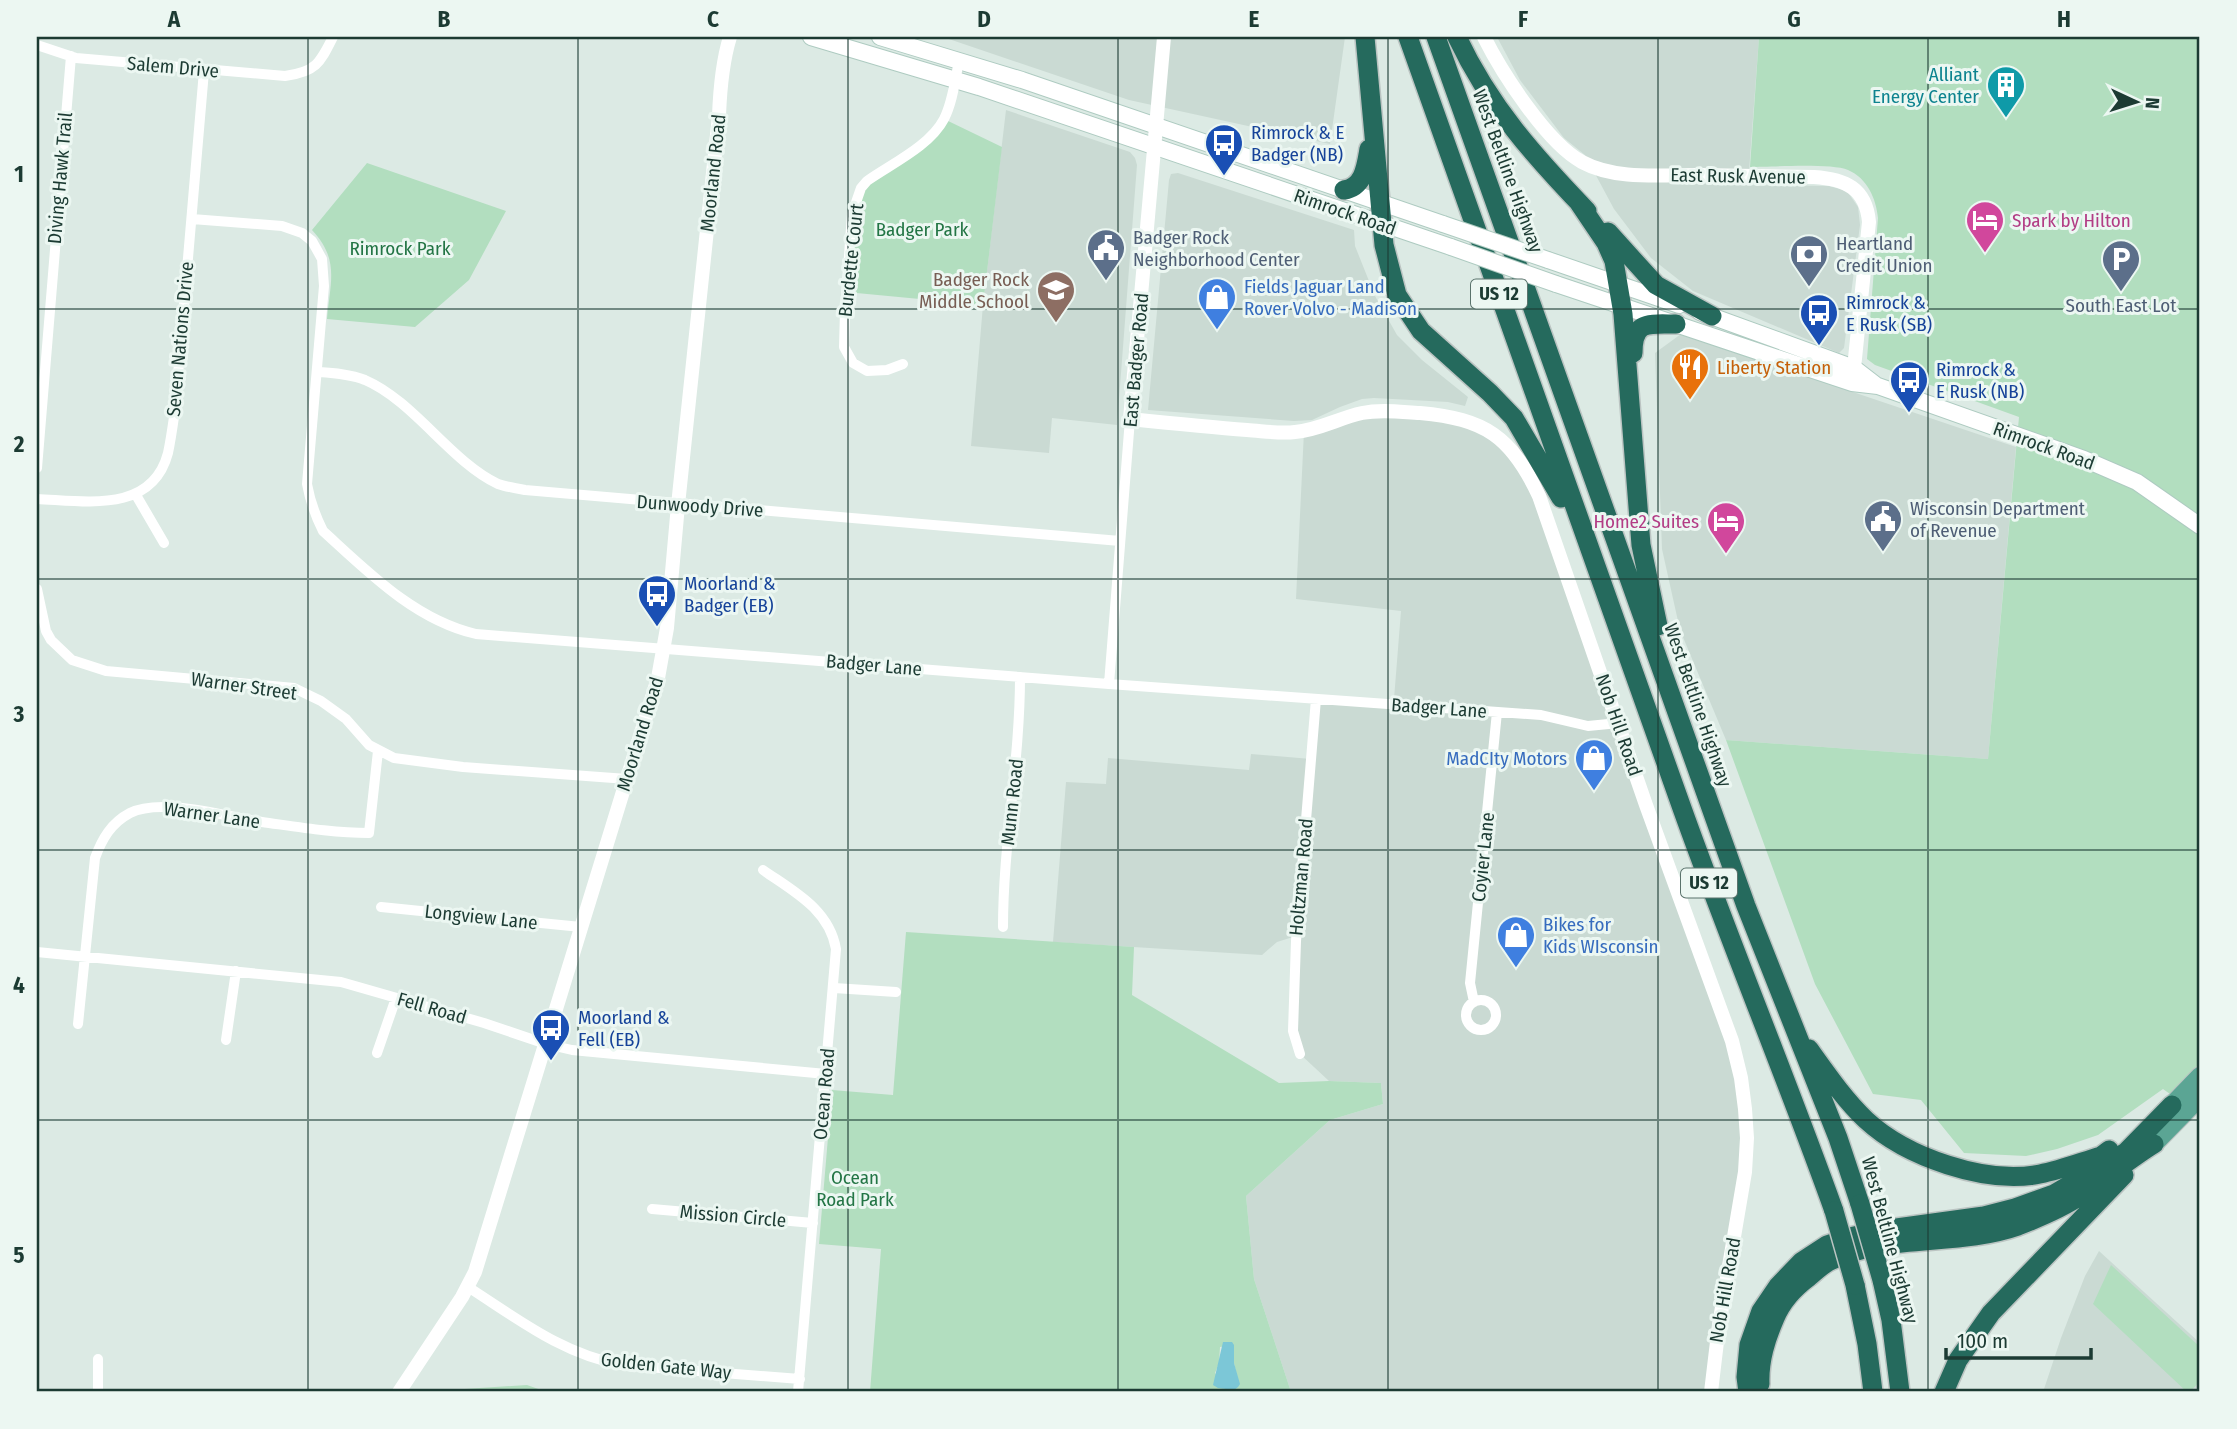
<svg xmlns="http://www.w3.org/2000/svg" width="2237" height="1429" viewBox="0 0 2237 1429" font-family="'Fira Sans Condensed',sans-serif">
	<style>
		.built { fill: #cadad3 }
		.green { fill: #b2debf; fill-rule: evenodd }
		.water { fill: #7cc7d7 }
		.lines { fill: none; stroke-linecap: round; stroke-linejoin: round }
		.secondary-casing { stroke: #aecbc1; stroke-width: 18 }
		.primary-casing { stroke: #bbc4c2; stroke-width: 20 }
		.motorway-casing { stroke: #bbc4c2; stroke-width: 22 }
		.minor { stroke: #fff; stroke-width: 10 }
		.tertiary { stroke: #fff; stroke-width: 14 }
		.secondary { stroke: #fff; stroke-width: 16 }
		.primary { stroke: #5ba594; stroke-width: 18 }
		.motorway { stroke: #256a5d; stroke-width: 19 }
		.secondary-bridge-casing { stroke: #aecbc1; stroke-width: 18; stroke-linecap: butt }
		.motorway-bridge-casing { stroke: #bbc4c2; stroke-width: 22; stroke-linecap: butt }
		.secondary-bridge { stroke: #fff; stroke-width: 16 }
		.motorway-bridge { stroke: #256a5d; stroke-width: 19 }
		.grid { fill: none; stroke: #1c3b33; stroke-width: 2; stroke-opacity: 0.55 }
		.labels { text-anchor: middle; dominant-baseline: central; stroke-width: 6; stroke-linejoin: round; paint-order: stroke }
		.shield { fill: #ecf7f2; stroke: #5a736c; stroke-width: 2 }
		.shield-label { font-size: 18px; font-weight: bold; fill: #1c3b33 }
		.street-label { font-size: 19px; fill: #1c3b33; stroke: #ecf7f2 }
		.culture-label { font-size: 19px; fill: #0d838f; stroke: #ecf7f2; text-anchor: end }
		.transit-label { font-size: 19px; fill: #164399; stroke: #ecf7f2; text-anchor: start }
		.hotel-label { font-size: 19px; fill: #b23c85; stroke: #ecf7f2; text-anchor: start }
		.park-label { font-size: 19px; fill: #237545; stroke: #ecf7f2 }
		.service-label { font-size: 19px; fill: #4e5e75; stroke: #ecf7f2; text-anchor: start }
		.education-label { font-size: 19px; fill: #785e54; stroke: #ecf7f2; text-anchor: end }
		.shop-label { font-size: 19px; fill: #366cbe; stroke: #ecf7f2; text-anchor: start }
		.food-label { font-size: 19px; fill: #c56008; stroke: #ecf7f2; text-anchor: start }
		.neatline { fill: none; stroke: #1c3b33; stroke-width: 2.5 }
		.grid-label { font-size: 23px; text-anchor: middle; font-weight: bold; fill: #1c3b33 }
	</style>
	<rect width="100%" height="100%" fill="#dceae4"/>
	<path class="built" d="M943,37H1345L1330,144L1129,100Z
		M1497,37H1759L1748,185L1829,186L1847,191L1858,207L1860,225L1844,348L1839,353L1693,291L1651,258L1614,209L1585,155L1564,138L1520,80Z
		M1006,110L1130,152L1135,158L1137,165L1117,425L1052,418L1049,453L971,446L983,305Z
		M1178,173L1354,230L1355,246L1375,296L1397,335L1422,360L1468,397L1465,406L1448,402L1374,398L1362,399L1340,407L1312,420L1294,421L1148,410L1169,180L1171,174Z
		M1681,334L2016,447L1988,759L1726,740L1680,630L1662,549L1655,353Z
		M1361,413L1465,419L1518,458L1725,1022L1747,1138L1711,1392H1291L1254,1279L1246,1196L1330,1120L1383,1104L1381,1083L1329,1081L1300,1054L1293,1031L1296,936L1277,942L1262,955L1053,942L1066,782L1106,784L1108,758L1249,770L1251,754L1311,759L1316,699L1395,705L1394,699L1401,611L1296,599L1304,431Z
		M2099,1251L2200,1343V1392H2043L2061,1338L2085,1276Z"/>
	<path class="green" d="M1759,37H2200V1063L2170,1094L2163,1089L2098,1135L2057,1149L2026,1156L1964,1153L1921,1100L1873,1094L1815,984L1726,740L1988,759L2019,417L1875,365L1867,359L1878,218C1876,198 1867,178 1848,170C1831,163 1771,167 1750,167Z
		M944,119L1002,147L983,305L846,292L850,238L861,188L898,160Z
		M367,163L506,211L469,280L415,327L327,319C330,282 340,260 312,230Z
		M906,932L1134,947L1132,995L1279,1083L1329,1081L1381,1083L1383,1104L1330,1120L1246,1196L1254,1279L1291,1392H870L881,1249L819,1244L832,1090L893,1095ZM1234,1345V1363L1238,1381L1234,1390L1227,1388L1215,1373L1219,1363L1220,1347Z
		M2111,1265L2200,1347V1381L2190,1392H2187L2093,1304Z
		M527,1385L547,1392H434V1391Z"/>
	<path class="water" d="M1223,1342H1232L1234,1345V1363L1240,1384L1238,1387L1234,1390L1218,1388L1213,1385Z"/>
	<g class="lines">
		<defs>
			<path id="secondary" d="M811,37L979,87L1451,247
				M880,37L1022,80L1443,224
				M1548,260L1679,305
				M1556,284L1852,383L1878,386L2084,459L2137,482L2200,526
				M1700,312L1854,368L1876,385"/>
			<path id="primary" d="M2172,1105L2200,1076
				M2154,1144L2200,1097"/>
			<path id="motorway" d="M1365,37L1384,245L1397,295L1421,331L1490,393L1514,418L1561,498
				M1408,37L1683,811C1731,945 1786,1077 1834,1211
				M1436,37L1746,906L1838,1138L1860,1204
				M1457,37C1490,107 1534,156 1587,211
				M1344,190C1364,187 1366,166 1369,149
				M1579,203L1606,243L1614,261L1623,314L1641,545L1658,626
				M1608,232L1656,285L1712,316
				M1633,353C1633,320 1649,324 1676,324
				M1809,1049C1827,1074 1844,1099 1866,1120C1906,1157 1986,1185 2040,1174C2061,1170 2081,1162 2101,1156L2109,1150
				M1882,1280L1891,1320L1900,1392
				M1855,1285L1867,1344L1873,1392
				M1760,1384C1759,1360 1766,1339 1775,1318C1782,1301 1794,1288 1809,1277C1815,1272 1822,1265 1830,1261C1888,1233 1958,1247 2018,1226C2036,1219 2064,1207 2080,1196C2105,1180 2128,1160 2154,1144
				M1748,1392L1746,1377L1749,1345L1761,1311L1778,1286L1801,1262L1827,1245L1854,1236L1882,1230L1984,1216L2015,1208L2054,1194L2126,1152L2172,1105
				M1944,1392L1958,1360L1991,1313L2124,1175"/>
		</defs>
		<use href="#secondary" class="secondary-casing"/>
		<use href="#primary" class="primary-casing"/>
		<use href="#motorway" class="motorway-casing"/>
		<path class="minor" d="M37,45L76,58L285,76C316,72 320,63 333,37
			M192,219L282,226L302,233L312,241L322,259L324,286L307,484C310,501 315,515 323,531C368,572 415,620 476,634L1109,684L1541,715L1588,726L1619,723
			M903,364L887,370L867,371L853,363L844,347L845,311L852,214L861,188L867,181C891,164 930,146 944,119C953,101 955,80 959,61
			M317,372C332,373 350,374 365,380C414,401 450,461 498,484C506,487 516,488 525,490L1120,541
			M37,468L71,56
			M136,495L164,543
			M37,499C85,501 152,514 168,453C171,439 173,424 175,410L204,71
			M37,589L46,631L51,640L72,660L106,671L294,688L321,701L346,719L369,745L394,758L463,767L627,779
			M1109,684L1130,419
			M763,870C793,891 829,909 836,949L798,1392
			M381,907L581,927
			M1003,927C1003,844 1020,761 1020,677
			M37,952L341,982L484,1023L546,1044L572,1050L826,1074
			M834,988L896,992
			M1466 1015a15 15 0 1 1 30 0a15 15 0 1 1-30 0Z
			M1474,1002L1470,983L1497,712
			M78,1024L95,858C102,839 111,823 130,813C161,797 227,817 262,822C298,827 333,833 369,833L378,751
			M226,1040L236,971
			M377,1053L396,998
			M1300,1054L1293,1031L1296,941L1316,699
			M652,1209L813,1223
			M468,1287C518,1319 562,1354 622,1365L800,1379
			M98,1359V1392"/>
		<path class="tertiary" d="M1164,37L1130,419C1169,423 1208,427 1247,430C1263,431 1280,434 1295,432C1319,430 1339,418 1362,413C1381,409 1401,412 1420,413C1485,419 1511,436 1539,496L1646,805L1732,1041L1741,1078L1745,1109L1747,1138L1745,1172L1719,1325L1711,1392
			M1484,37C1502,73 1547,143 1582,162C1615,180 1660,175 1697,175C1736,176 1775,176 1814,177C1845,179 1866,188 1869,222L1853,378
			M399,1392L462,1297L475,1272L658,678L667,628L678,505L719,116C720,89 722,63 730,37"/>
		<use href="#secondary" class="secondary"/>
		<use href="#primary" class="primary"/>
		<use href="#motorway" class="motorway"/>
		<defs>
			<path id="secondary-bridge" d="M1443,224L1548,260
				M1451,247L1556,284"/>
			<path id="motorway-bridge" d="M1860,1204L1882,1280
				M1834,1211L1855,1285"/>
		</defs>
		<use href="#secondary-bridge" class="secondary-bridge-casing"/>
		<use href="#motorway-bridge" class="motorway-bridge-casing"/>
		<use href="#secondary-bridge" class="secondary-bridge"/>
		<use href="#motorway-bridge" class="motorway-bridge"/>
	</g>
	<path class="grid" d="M308,37V1392M578,37V1392M848,37V1392M1118,37V1392M1388,37V1392M1658,37V1392M1928,37V1392M37,309H2200M37,579H2200M37,850H2200M37,1120H2200"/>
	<defs>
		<symbol id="building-pin" viewBox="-11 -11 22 30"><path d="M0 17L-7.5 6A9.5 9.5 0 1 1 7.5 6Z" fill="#0f9aa8" stroke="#ecf7f2"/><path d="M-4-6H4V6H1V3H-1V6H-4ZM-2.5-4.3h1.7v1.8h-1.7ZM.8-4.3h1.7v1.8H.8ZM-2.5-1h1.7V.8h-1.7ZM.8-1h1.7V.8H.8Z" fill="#fff"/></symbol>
		<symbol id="bus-pin" viewBox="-11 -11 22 30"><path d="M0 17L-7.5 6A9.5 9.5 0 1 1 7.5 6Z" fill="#1a4fb4" stroke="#ecf7f2"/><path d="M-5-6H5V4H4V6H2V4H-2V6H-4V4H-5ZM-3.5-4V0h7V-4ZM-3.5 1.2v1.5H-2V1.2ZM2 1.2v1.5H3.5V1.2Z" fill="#fff"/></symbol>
		<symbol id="hotel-pin" viewBox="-11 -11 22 30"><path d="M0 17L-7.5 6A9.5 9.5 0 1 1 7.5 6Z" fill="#d1479c" stroke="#ecf7f2"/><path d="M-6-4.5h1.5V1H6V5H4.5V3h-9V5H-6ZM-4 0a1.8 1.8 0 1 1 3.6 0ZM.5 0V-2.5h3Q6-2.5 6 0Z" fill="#fff"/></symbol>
		<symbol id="civic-pin" viewBox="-11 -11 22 30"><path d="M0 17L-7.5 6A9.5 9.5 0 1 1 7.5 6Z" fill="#5c6f8a" stroke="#ecf7f2"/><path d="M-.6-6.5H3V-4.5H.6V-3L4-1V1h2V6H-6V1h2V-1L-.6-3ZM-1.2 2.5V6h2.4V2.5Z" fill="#fff"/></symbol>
		<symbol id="bank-pin" viewBox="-11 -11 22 30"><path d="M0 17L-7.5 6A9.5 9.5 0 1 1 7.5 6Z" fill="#5c6f8a" stroke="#ecf7f2"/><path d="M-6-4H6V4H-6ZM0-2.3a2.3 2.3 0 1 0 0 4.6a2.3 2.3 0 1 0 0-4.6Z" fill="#fff"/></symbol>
		<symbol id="parking-pin" viewBox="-11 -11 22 30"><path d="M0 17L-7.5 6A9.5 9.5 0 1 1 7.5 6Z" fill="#5c6f8a" stroke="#ecf7f2"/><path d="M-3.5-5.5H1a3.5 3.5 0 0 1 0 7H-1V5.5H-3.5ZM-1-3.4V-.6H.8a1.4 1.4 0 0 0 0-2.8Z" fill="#fff"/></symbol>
		<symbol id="school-pin" viewBox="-11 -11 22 30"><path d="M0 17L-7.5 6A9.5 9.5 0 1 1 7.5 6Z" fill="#8d6e63" stroke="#ecf7f2"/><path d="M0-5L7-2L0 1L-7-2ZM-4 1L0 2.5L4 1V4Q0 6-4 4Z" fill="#fff"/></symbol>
		<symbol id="shop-pin" viewBox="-11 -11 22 30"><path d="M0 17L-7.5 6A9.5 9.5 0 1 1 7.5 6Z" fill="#3f7fe0" stroke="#ecf7f2"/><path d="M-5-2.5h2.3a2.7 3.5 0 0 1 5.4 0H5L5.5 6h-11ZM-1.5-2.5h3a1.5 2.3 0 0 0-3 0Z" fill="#fff"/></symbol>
		<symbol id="restaurant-pin" viewBox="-11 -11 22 30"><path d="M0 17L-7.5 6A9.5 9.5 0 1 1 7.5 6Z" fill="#e8710a" stroke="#ecf7f2"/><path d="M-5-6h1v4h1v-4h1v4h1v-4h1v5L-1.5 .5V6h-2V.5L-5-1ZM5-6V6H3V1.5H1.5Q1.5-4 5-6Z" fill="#fff"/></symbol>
	</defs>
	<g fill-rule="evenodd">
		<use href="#building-pin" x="1984" y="63" width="44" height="60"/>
		<use href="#bus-pin" x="1202" y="121" width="44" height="60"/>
		<use href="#hotel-pin" x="1963" y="198" width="44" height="60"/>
		<use href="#civic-pin" x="1084" y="226" width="44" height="60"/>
		<use href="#bank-pin" x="1787" y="232" width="44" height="60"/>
		<use href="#parking-pin" x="2099" y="237" width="44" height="60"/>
		<use href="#school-pin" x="1034" y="268" width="44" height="60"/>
		<use href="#shop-pin" x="1195" y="275" width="44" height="60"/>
		<use href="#bus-pin" x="1797" y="291" width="44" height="60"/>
		<use href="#restaurant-pin" x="1668" y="345" width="44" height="60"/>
		<use href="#bus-pin" x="1887" y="358" width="44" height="60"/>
		<use href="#civic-pin" x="1861" y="497" width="44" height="60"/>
		<use href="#hotel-pin" x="1704" y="499" width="44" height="60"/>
		<use href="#bus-pin" x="635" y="572" width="44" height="60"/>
		<use href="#shop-pin" x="1572" y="736" width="44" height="60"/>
		<use href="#shop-pin" x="1494" y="913" width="44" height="60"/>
		<use href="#bus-pin" x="529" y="1006" width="44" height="60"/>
	</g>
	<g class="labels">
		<g class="shield">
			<rect x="1471" y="279.5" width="56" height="29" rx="5"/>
			<rect x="1681" y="868.5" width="56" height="29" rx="5"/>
		</g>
		<g class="shield-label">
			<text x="1499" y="294">US 12</text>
			<text x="1709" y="883">US 12</text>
		</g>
		<g class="street-label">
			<text transform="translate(173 67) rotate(5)">Salem Drive</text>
			<text transform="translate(1508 171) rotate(70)">West Beltline Highway</text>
			<text transform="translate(713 173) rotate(-84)">Moorland Road</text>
			<text transform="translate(1738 176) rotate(1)">East Rusk Avenue</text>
			<text transform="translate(60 178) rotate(-85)">Diving Hawk Trail</text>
			<text transform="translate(1345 212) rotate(19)">Rimrock Road</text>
			<text transform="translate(851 260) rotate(-84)">Burdette Court</text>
			<text transform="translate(180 339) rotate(-85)">Seven Nations Drive</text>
			<text transform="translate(1136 360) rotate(-85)">East Badger Road</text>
			<text transform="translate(2044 446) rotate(20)">Rimrock Road</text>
			<text transform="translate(700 506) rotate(4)">Dunwoody Drive</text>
			<text transform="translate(874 665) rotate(5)">Badger Lane</text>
			<text transform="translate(244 686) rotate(8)">Warner Street</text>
			<text transform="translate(1698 705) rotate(71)">West Beltline Highway</text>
			<text transform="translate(1439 708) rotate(4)">Badger Lane</text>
			<text transform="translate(1619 725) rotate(71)">Nob Hill Road</text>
			<text transform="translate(640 734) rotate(-73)">Moorland Road</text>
			<text transform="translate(1012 802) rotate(-84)">Munn Road</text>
			<text transform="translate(212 815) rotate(8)">Warner Lane</text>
			<text transform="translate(1483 857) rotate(-84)">Coyier Lane</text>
			<text transform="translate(1301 877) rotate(-85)">Holtzman Road</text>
			<text transform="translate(481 917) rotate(6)">Longview Lane</text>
			<text transform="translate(432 1008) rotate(16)">Fell Road</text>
			<text transform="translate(824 1094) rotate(-85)">Ocean Road</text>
			<text transform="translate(733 1216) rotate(5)">Mission Circle</text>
			<text transform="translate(1890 1240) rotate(75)">West Beltline Highway</text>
			<text transform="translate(1725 1290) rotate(-80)">Nob Hill Road</text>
			<text transform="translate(666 1366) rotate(6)">Golden Gate Way</text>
		</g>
		<g class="culture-label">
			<text x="1979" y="74">Alliant<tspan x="1979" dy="22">Energy Center</tspan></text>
		</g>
		<g class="transit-label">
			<text x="1251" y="132">Rimrock &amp; E<tspan x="1251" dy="22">Badger (NB)</tspan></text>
			<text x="1846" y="302">Rimrock &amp;<tspan x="1846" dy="22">E Rusk (SB)</tspan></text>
			<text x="1936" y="369">Rimrock &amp;<tspan x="1936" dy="22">E Rusk (NB)</tspan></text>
			<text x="684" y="583">Moorland &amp;<tspan x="684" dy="22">Badger (EB)</tspan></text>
			<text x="578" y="1017">Moorland &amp;<tspan x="578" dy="22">Fell (EB)</tspan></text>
		</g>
		<g class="hotel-label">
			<text x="2012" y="220">Spark by Hilton</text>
			<text x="1699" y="521" text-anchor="end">Home2 Suites</text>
		</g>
		<g class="park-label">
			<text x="922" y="229">Badger Park</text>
			<text x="400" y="248">Rimrock Park</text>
			<text x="855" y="1177">Ocean<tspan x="855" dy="22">Road Park</tspan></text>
		</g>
		<g class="service-label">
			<text x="1133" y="237">Badger Rock<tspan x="1133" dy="22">Neighborhood Center</tspan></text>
			<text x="1836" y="243">Heartland<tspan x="1836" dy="22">Credit Union</tspan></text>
			<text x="2121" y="305" text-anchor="middle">South East Lot</text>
			<text x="1910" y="508">Wisconsin Department<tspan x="1910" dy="22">of Revenue</tspan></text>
		</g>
		<g class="education-label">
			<text x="1029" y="279">Badger Rock<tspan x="1029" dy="22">Middle School</tspan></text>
		</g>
		<g class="shop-label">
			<text x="1244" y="286">Fields Jaguar Land<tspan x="1244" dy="22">Rover Volvo - Madison</tspan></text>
			<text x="1567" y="758" text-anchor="end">MadCIty Motors</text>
			<text x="1543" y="924">Bikes for<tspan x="1543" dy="22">Kids WIsconsin</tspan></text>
		</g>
		<g class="food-label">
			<text x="1717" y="367">Liberty Station</text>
		</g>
	</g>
	<rect width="2237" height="1429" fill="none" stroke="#ecf7f2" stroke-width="77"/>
	<g transform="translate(2136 102) rotate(94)" stroke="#ecf7f2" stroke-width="5" paint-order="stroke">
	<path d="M0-5L12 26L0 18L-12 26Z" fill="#1c3b33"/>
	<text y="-10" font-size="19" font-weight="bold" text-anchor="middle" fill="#1c3b33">N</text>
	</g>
	<path d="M1946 1348v10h145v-10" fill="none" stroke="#1c3b33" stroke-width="3.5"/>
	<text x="1957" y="1348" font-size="21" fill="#1c3b33" stroke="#ecf7f2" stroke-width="5" paint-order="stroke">100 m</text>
	<rect x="38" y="38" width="2160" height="1352" class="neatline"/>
	<g class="grid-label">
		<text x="174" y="27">A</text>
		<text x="444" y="27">B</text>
		<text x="713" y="27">C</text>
		<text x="984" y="27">D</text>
		<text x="1254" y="27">E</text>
		<text x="1523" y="27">F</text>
		<text x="1794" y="27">G</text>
		<text x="2064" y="27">H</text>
		<text x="19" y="182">1</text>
		<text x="19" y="452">2</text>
		<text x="19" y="722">3</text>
		<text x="19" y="993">4</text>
		<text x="19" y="1263">5</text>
	</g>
</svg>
